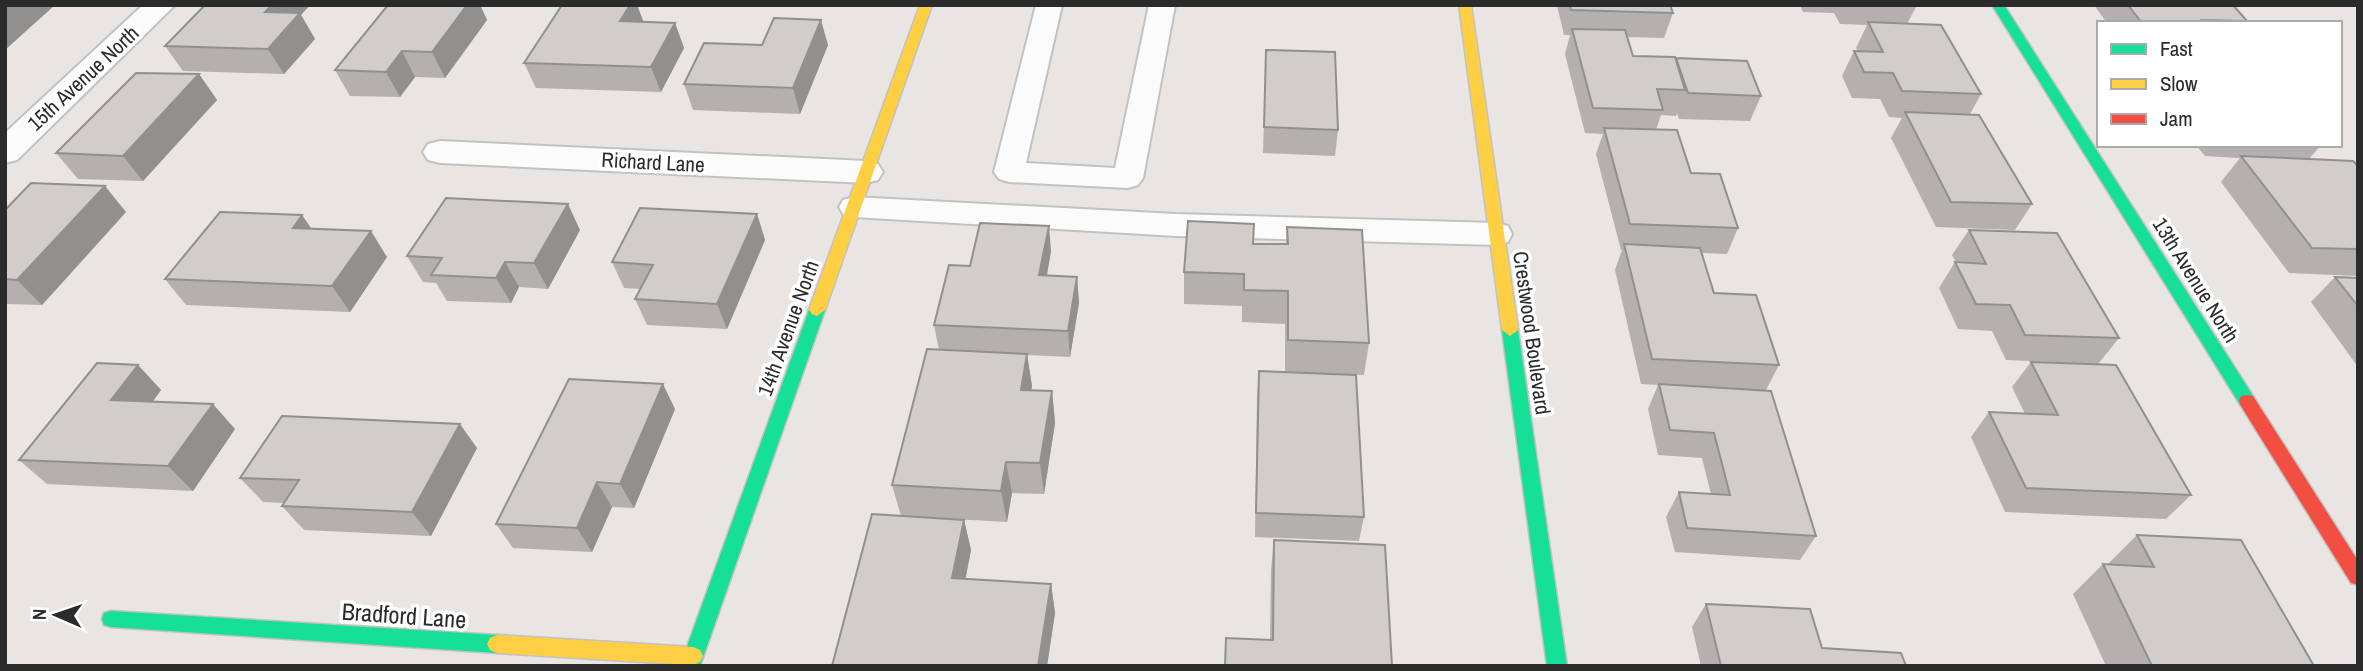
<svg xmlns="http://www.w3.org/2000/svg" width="2363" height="671" viewBox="0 0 2363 671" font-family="'Archivo Narrow',sans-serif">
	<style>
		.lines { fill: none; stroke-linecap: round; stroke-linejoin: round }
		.lane-casing { stroke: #c2c2c2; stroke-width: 4 }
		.street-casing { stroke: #c2c2c2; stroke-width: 4 }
		.fast-casing { stroke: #c2c2c2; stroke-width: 3 }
		.slow-casing { stroke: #c2c2c2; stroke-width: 3 }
		.jam-casing { stroke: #c2c2c2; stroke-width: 3 }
		.lane { fill: #fcfbfb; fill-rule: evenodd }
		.street { fill: #fcfbfb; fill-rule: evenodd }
		.fast { fill: #16e098; fill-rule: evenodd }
		.slow { fill: #ffcf43; fill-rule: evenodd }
		.jam { fill: #f24e42; fill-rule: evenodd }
		.wall { fill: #b3b0af }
		.shaded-wall { fill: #92908e }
		.building { fill: #d0cdcb; stroke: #92908e; stroke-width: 2 }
		.labels { text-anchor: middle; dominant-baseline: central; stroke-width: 7; stroke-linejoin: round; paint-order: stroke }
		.street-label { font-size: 21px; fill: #2b2b2b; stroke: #fff }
		.near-street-label { font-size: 24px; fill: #2b2b2b; stroke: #fff }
	</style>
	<rect width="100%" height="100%" fill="#e8e5e2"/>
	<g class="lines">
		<defs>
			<path id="lane" d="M1036,5H1062L1026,163L1115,168L1149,5H1175L1143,178L1138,185L1128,188L1009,182L999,179L994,172Z
				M854,197L1176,214L1497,223L1508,226L1512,234L1508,242L1497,245L1176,236L854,217L843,214L839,207L843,200Z"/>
			<path id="street" d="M143,5H175L17,160L5,163V133Z
				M440,141L866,161L878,164L883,172L878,180L866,183L440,163L428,160L423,152L428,144Z"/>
			<path id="fast" d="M1992,5H2004L2253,396L2255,401L2253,406H2241Z
				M817,304L825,310L700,666H680L809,310Z
				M1510,324L1518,330L1567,666H1547L1502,330Z
				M111,611L497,635L504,638L507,644L504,650L497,653L111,627L104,625L102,619L104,613Z"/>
			<path id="slow" d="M920,5H932L825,310L817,316L812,314L809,310Z
				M1459,5H1471L1518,330L1510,336L1502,330Z
				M497,635L693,647L700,650L703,656L700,662L693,665L497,653L490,650L487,644L490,638Z"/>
			<path id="jam" d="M2247,395L2253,396L2358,561V585L2351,583L2241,406L2239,401L2241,396Z"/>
		</defs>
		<use href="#lane" class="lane-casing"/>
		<use href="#street" class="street-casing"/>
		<use href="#fast" class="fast-casing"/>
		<use href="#slow" class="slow-casing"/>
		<use href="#jam" class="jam-casing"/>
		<use href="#lane" class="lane"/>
		<use href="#street" class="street"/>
		<use href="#fast" class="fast"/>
		<use href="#slow" class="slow"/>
		<use href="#jam" class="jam"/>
	</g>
	<path class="wall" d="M388,5H480L487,20L445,78L415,77L400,97L350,96L335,70Z
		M562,5H637L643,22L675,23L684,48L661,92L536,88L524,63Z
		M1557,5H1670L1673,13L1664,38L1627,37L1633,56L1675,60L1676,58L1761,96L1750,121L1679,119L1677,113L1676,116L1661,115L1656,130L1691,173L1738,228L1727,254L1702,253L1714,293L1779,365L1766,390L1816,536L1800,560L1675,552L1666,517L1679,492L1711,494L1702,458L1658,455L1648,409L1658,385L1641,384L1615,270L1622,250H1621L1596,154L1603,134L1585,133L1565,54L1570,35H1564Z
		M1800,5H1917L1907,24L1981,94L1970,114L2032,204L2015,230L1936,227L1891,138L1902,118L1889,117L1880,99L1852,98L1842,76L1854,51H1858L1856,48L1867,25L1840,24L1834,13L1803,12Z
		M2094,5H2233L2247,21L2246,23H2107Z
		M309,6L301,15L315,39L284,74L183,71L165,46Z
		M762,45H828L800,114L693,110L684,84Z
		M1266,50L1338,130L1335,156L1263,153Z
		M199,74L217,100L143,181L78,179L56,153Z
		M2196,145H2321L2309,159L2358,166V276L2289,273L2221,182L2240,158L2205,156Z
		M5,210L126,212L42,305L5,304Z
		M757,214L765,240L727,329L647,325L635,299L641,289L624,288L612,262Z
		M1287,227L1369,343L1364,375L1316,373L1364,517L1359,541L1255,537L1257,396L1259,371L1285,372V324L1242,322V306L1184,304V272L1253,244H1286Z
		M311,229L387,257L350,312L186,305L165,279Z
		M580,230L548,289L519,287L511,303L447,301L436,283L423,282L407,256Z
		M1969,230L2119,338L2098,364L2006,360L1992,331L1958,329L1939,288L1955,262H1956L1952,255Z
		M1051,251L1047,276L1077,277L1079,303L1070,357L1027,355L1032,386L1031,390L1052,391L1055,423L1044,494L1012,493L1007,522L918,517L964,520L971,550L965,579L1051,584L1055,613L1047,666H832L901,516L892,485L939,350L934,325L970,266Z
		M2335,277L2358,278V367L2311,302Z
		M2031,362L2191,495L2166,519L2005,512L1971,437L1989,412L2025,414L2012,387Z
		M138,365L161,390L153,401L235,429L193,491L47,484L19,460Z
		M675,409L634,508L612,507L592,552L513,548L496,524Z
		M477,448L431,536L304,530L282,506L284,503L263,502L240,478Z
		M2137,535L2314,666H2106L2073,594L2103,564H2108Z
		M1274,540L1392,666H1225L1226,638L1270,640L1271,570Z
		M1706,604L1822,648L1906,666H1701L1692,627Z"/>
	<path class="shaded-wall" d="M7,5H55L5,50V7Z
		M272,5H308L309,6L301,15L315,39L284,74L268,49L265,12Z
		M467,5H480L487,20L445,78L432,52Z
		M630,5H637L644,23L620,21Z
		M821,20L828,45L800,114L793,88Z
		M675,23L684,48L661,92L651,67Z
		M402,51L415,77L400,97L386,72Z
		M199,74L217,100L143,181L123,156Z
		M105,186L126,212L42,305L17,280Z
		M568,204L580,230L548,289L534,263Z
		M757,214L765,240L727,329L717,304Z
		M302,215L320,241L293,228Z
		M1049,226L1051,251L1042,301L1039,275Z
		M371,231L387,257L350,312L332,286Z
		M505,262L519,287L511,303L496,278Z
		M1077,277L1079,303L1070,357L1068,331Z
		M1027,354L1032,386L1025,422L1021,390Z
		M138,365L161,390L136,425L111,400Z
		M663,384L675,409L634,508L620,484Z
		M1052,391L1055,423L1044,494L1040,463Z
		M213,404L235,429L193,491L168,466Z
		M460,424L477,448L431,536L412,512Z
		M1006,462L1012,493L1007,522L1001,491Z
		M597,482L612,507L592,552L577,528Z
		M964,520L971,550L960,608L952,578Z
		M1051,584L1055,613L1047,666H1038Z"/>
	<path class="building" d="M205,5H272L265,12L300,13L268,49L165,46Z
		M388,5H467L432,52L402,51L386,72L335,70Z
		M562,5H630L620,21L675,23L651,67L524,63Z
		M1570,5H1670L1673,13L1571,10Z
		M2128,5H2233L2247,21L2202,20L2205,23H2142Z
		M774,18L821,20L793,88L684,84L704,43L762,45Z
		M1868,22L1941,25L1981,94L1902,91L1893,73L1864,72L1854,51L1883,52Z
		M1572,29L1625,30L1633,56L1675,57L1685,90L1657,89L1663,110L1593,108Z
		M1266,50L1335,52L1338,130L1264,127Z
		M1676,58L1747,61L1761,96L1688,93Z
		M136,73L199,74L123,156L56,153Z
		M1905,112L1979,115L2032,204L1951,202Z
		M1604,128L1677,130L1691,173L1720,174L1738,228L1630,224Z
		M2241,156L2353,161L2358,166V249L2312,248Z
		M31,183L105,186L17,280L5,279V210Z
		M446,198L568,204L534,263L505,262L496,278L431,275L442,258L407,256Z
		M640,208L757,214L717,304L635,299L653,265L612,262Z
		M220,212L302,215L293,228L371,231L332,286L165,279Z
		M1188,221L1254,224L1253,244H1288L1287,227L1362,230L1369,343L1288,340V291L1244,290V274L1184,272Z
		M980,223L1049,226L1039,275L1077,277L1068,331L934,325L949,265L970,266Z
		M1969,230L2057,233L2119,338L2025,335L2010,305L1976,304L1955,262L1986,264Z
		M1624,244L1700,248L1714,293L1756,295L1779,365L1652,359Z
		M2335,277L2358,278V306Z
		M927,349L1027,354L1021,390L1052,391L1040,463L1006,462L1001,491L892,485Z
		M2031,362L2116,365L2191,495L2026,488L1989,412L2058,415Z
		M97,363L138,365L111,400L213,404L168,466L19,460Z
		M1259,371L1356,375L1364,517L1256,513Z
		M569,379L663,384L620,484L597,482L577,528L496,524Z
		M1659,384L1771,391L1816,536L1687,528L1679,492L1730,495L1714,433L1670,430Z
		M282,416L460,424L412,512L282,506L299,480L240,478Z
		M872,514L964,520L952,578L1051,584L1038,666H832Z
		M2137,535L2241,540L2314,666H2152L2103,564L2154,567Z
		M1274,540L1385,545L1392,666H1225L1226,638L1273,640Z
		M1706,604L1810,609L1822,648L1901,653L1906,666H1721Z"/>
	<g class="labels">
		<g class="street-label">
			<text transform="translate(83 78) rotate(-43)">15th Avenue North</text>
			<text transform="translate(653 162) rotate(3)">Richard Lane</text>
			<text transform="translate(2196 280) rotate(58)">13th Avenue North</text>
			<text transform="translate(788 328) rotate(-70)">14th Avenue North</text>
			<text transform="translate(1532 333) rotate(82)">Crestwood Boulevard</text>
		</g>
		<g class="near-street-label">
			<text transform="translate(404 615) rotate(4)">Bradford Lane</text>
		</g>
	</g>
	<rect width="2363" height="671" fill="none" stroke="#2b2b2b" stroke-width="14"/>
	<rect x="2097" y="21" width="245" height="126" fill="#ffffff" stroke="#aaaaaa" stroke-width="2"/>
	<rect x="2111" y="44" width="35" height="10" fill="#16e098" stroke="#aaaaaa" stroke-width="2"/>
	<text x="2160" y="56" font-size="21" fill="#2b2b2b">Fast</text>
	<rect x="2111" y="79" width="35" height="10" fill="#ffcf43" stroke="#aaaaaa" stroke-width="2"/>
	<text x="2160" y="91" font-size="21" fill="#2b2b2b">Slow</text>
	<rect x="2111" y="114" width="35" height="10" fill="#f24e42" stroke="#aaaaaa" stroke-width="2"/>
	<text x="2160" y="126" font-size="21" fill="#2b2b2b">Jam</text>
	<g transform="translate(56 615) rotate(272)" stroke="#ffffff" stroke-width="5" paint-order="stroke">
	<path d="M0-5L12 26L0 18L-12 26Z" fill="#2b2b2b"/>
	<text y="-10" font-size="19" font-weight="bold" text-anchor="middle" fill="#2b2b2b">N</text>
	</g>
</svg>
